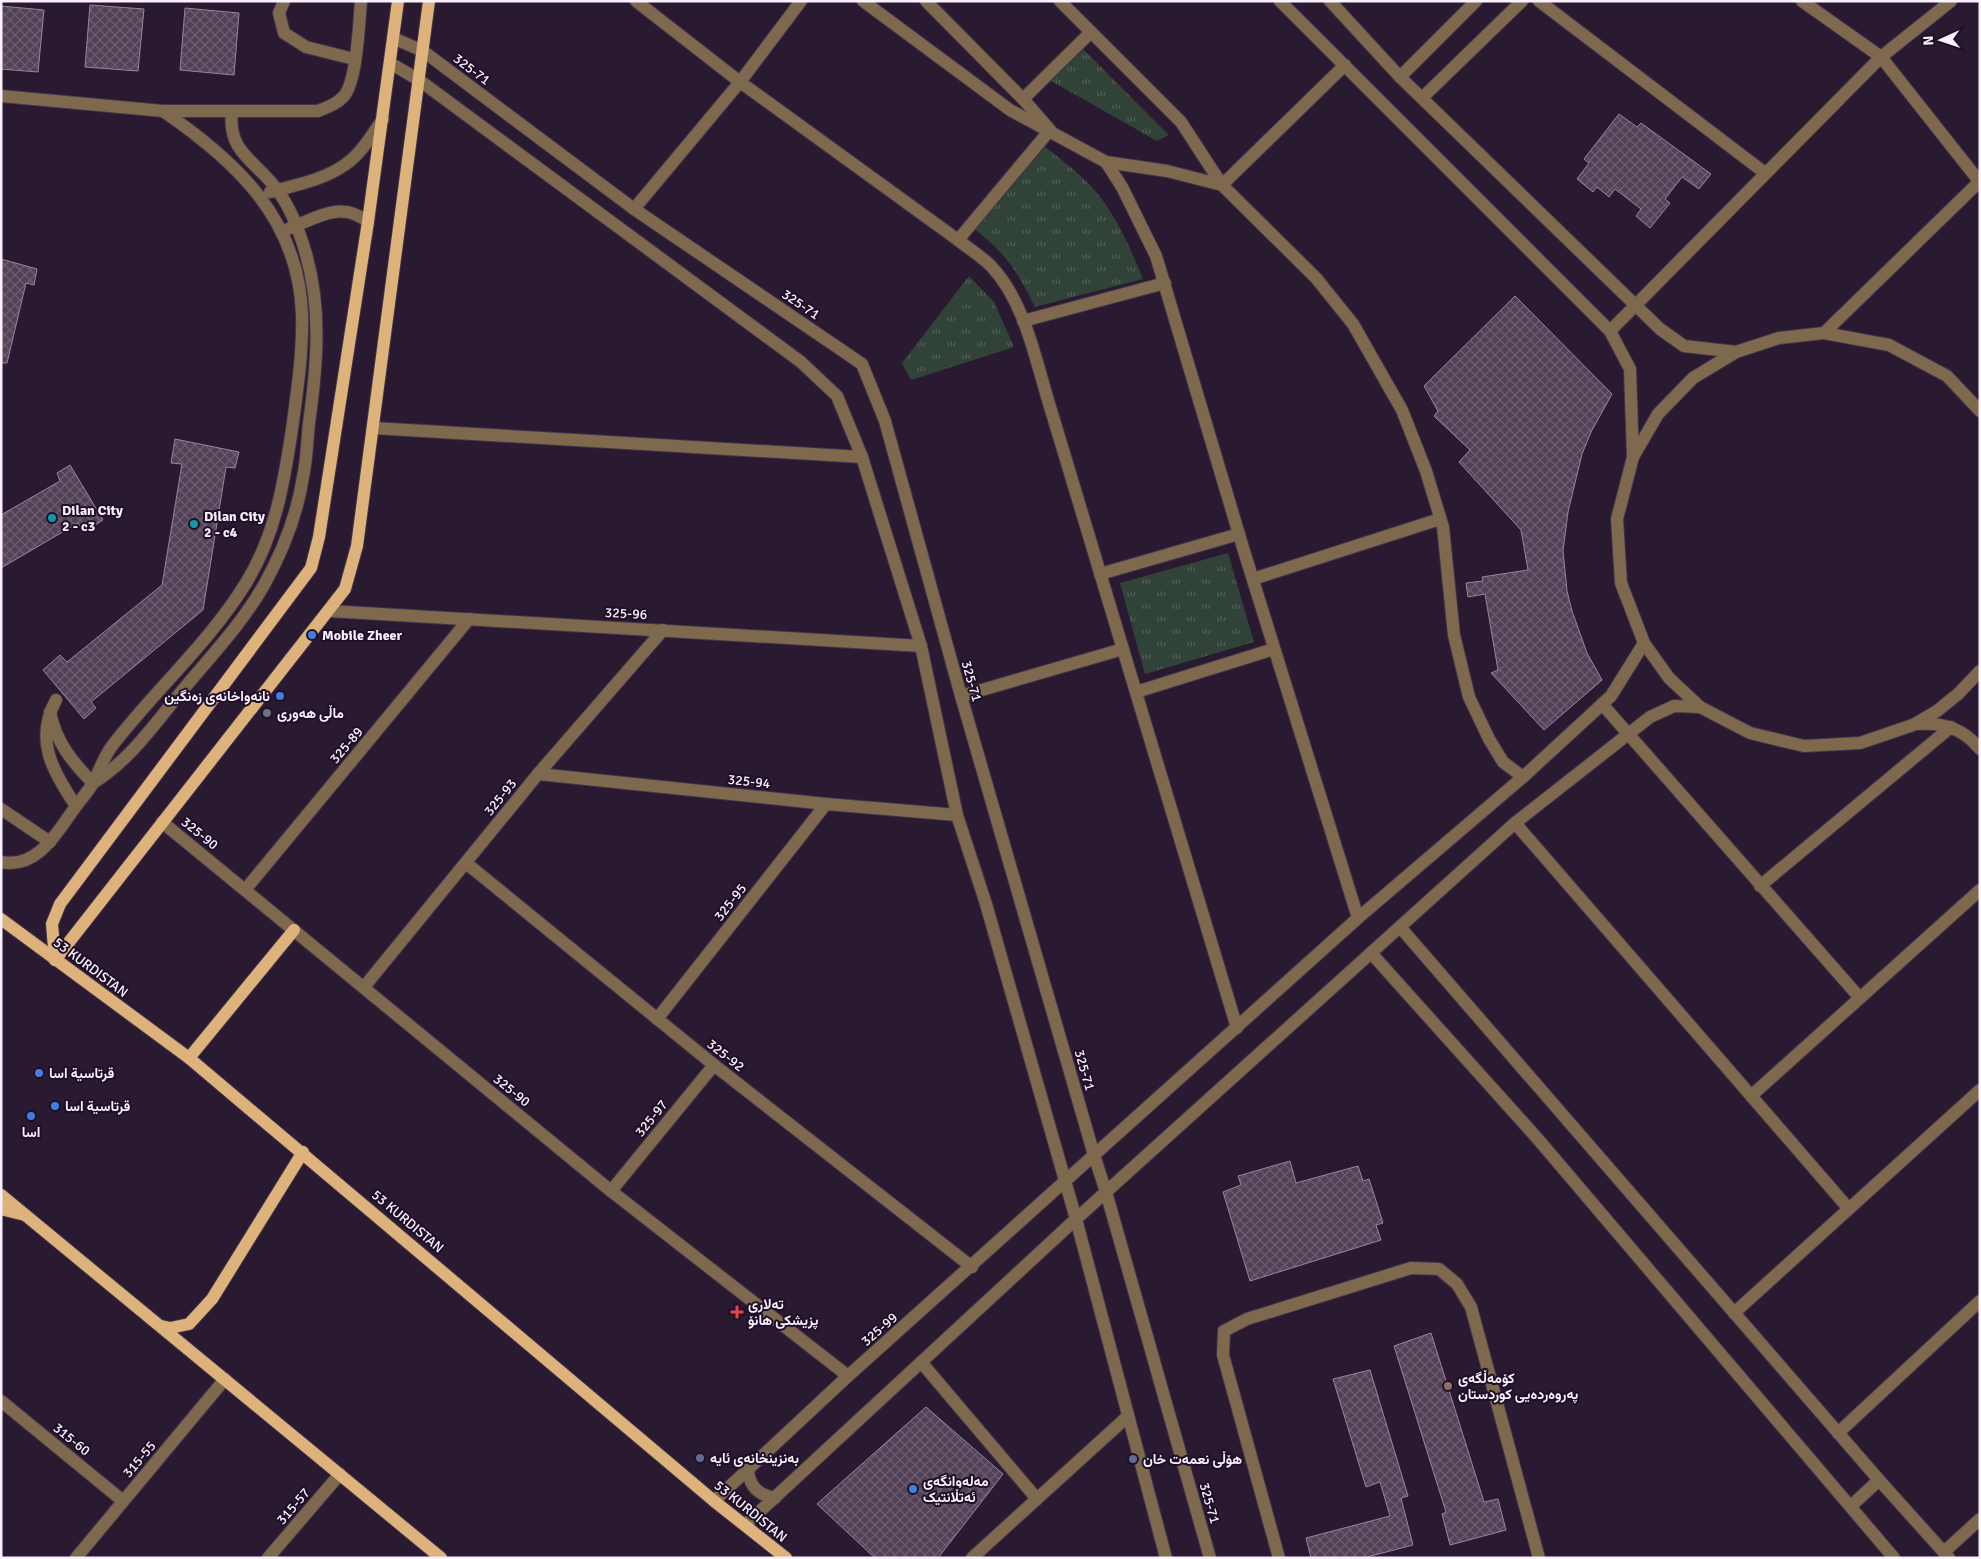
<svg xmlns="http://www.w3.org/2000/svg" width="1981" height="1559" font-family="Signika,Vazirmatn,sans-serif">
	<defs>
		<pattern id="park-tufts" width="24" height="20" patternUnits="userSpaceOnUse" patternTransform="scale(1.25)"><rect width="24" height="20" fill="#314339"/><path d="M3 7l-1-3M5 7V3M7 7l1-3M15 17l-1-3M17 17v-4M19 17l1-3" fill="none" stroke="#505f57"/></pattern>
		<pattern id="building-cross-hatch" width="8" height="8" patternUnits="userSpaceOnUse" patternTransform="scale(1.25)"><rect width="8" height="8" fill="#524157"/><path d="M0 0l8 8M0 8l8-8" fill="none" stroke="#6c5d70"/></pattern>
	</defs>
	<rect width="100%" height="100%" fill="#291931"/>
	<g fill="url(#park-tufts)">
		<polygon points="1078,44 1169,135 1157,141 1046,78"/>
		<path d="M 1038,141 C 1053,153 1069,165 1083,178 C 1112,205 1128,243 1143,279 L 1035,307 C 1016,269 1005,252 970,226 Z"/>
		<polygon points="969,276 994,302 1014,347 911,380 902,363"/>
		<polygon points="1228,553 1254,642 1145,674 1120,583"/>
	</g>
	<g fill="url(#building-cross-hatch)" stroke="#9a84a0">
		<polygon points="90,5 144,9 138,71 85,67"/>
		<polygon points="1,6 44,10 38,72 1,69"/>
		<polygon points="185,8 239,13 234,75 180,70"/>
		<polygon points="1619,114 1637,127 1641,123 1711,174 1699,189 1682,177 1665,199 1670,203 1650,228 1636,216 1641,209 1615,189 1609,197 1597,187 1593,192 1577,179 1589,163 1584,159"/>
		<polygon points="1,259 37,269 34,285 26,283 7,363 1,363"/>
		<polygon points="1515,296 1612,394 1591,432 1582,454 1568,512 1563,551 1567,591 1572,611 1587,653 1602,680 1544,730 1491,673 1498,670 1485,594 1468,597 1466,583 1483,581 1482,577 1528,570 1521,530 1459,462 1470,450 1434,416 1438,411 1424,386"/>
		<polygon points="175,439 239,452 235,468 226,467 203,610 91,702 96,708 84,719 43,670 60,655 67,662 162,585 182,464 171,463"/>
		<polygon points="70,465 103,520 84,532 78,523 1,568 1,515 60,481 57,473"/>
		<polygon points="1290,1161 1296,1183 1358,1166 1363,1181 1369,1179 1378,1207 1383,1223 1376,1225 1381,1240 1250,1281 1223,1192 1241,1185 1238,1176"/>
		<polygon points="1431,1333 1484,1502 1498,1499 1506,1530 1450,1545 1442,1514 1446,1512 1394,1346"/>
		<polygon points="1370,1370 1408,1496 1401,1498 1413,1545 1363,1558 1311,1558 1306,1538 1390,1516 1380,1482 1366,1487 1333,1379"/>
		<polygon points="926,1407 1003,1474 938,1558 875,1558 817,1504"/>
	</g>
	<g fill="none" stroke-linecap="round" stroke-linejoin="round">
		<g stroke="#42334a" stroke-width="14">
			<g id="minor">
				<polyline points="284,1 279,13 284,33 306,47 354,59"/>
				<path d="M 636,1 L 740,82 L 958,240 C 968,248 981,256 991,266 C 1026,303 1036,363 1051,410 L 1237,1028"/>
				<polyline points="863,1 1010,110 1106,162 1167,171 1222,185 1316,278 1353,324 1402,410 1426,471 1443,527 1454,635 1469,697 1489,739 1503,762 1523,777"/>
				<polyline points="926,1 1023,99 1050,130 958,240"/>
				<polyline points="1060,1 1181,122 1222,185 1345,65"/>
				<polyline points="1280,1 1610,331 1630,369 1633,457"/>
				<polyline points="1330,1 1400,77 1660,329 1684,346 1736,352"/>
				<polyline points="1539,1 1765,173"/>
				<polyline points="1802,1 1881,57 1979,181"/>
				<polyline points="393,38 423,51 634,209 862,364 885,421 961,696 1094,1155 1106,1192 1210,1558"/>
				<polyline points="390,63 419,80 801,362 837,396 862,457 921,646 957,815 986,904 1076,1219 1166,1558"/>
				<polyline points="1400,77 1476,1"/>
				<path d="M 1,96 L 163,111 L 318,111 C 328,107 337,104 344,96 C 357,81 359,23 361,1"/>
				<polyline points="1422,98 1522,1"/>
				<polyline points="1023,99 1091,32"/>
				<polyline points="1106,162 1122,187 1156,256 1244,551 1358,918"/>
				<path d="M 270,192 C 296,185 324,180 346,164 C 362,153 372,134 383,119"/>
				<polyline points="634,209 740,82 801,1"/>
				<path d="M 288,229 C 316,218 341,200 368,222"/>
				<polyline points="1023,321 1165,283"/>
				<polyline points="1610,331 1881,57 1951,1"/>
				<polyline points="1824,333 1980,181"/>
				<polyline points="1980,411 1947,376 1889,345 1824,333 1779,338 1736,352 1693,378 1658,414 1633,457 1617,519 1621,583 1644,643 1669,678 1700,707 1750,733 1804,746 1860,743 1913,725 1937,711 1958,694 1980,671"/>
				<polyline points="373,428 862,457"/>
				<polyline points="1100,574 1239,534"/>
				<polyline points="1253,579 1440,519"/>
				<polyline points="329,611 921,646"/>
				<polyline points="1136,692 1274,649"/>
				<polyline points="961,696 1123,649"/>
				<path d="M 56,700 C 34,740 53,772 76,806"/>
				<polyline points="1602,704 1860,998"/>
				<path d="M 50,712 C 56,742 72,762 93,783"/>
				<path d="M 1918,724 C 1943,722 1964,729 1980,749"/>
				<polyline points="538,774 826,804 957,815"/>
				<path d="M 93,783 C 130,760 154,725 181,692 C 209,658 242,624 264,585 C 283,551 297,515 303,477 C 307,459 307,441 309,423 C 317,366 322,310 306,254 C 300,233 291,209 278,191 C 257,161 227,153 232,112"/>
				<polyline points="1,809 50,842"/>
				<polyline points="162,822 611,1191 848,1376"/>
				<polyline points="1515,823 1849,1209"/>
				<path d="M 1,862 C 37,869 56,834 74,809 C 80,800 88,792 93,783 C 100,770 103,758 112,746 C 155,690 209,643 246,583 C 275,536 284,483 292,429 C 297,392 303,353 302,315 C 299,219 236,161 163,111"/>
				<polyline points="466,863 714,1065 972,1267"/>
				<polyline points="1760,886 1951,727"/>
				<polyline points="245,890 469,619"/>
				<polyline points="1400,927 1879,1480 1949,1558"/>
				<polyline points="1371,953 1537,1138 1894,1558"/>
				<polyline points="364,987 538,774 663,630"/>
				<polyline points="657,1019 826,804"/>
				<polyline points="1751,1096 1980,890"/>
				<polyline points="611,1191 714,1065"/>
				<polyline points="1734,1313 1980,1090"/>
				<polyline points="921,1362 1037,1499"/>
				<polyline points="1,1401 123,1501"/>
				<polyline points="1838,1433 1980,1301"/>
				<path d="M 748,1469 C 749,1486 758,1495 775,1498"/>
				<polyline points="714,1501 848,1376 1358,918 1523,777 1611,696 1644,643"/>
				<polyline points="1851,1506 1879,1480"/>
				<polyline points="745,1525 1076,1219 1515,823 1650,717 1674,706 1700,707"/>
				<polyline points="1944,1552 1980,1519"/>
				<polyline points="76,1558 225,1379"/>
				<polyline points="268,1558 340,1474"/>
				<polyline points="972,1558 1127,1417"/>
				<polyline points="1279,1558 1223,1355 1224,1331 1247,1319 1411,1268 1439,1269 1457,1284 1471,1307 1539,1558"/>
			</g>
		</g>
		<g stroke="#42334a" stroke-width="14">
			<g id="major">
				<polyline points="1,919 189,1058 714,1501 786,1558"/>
				<polyline points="55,960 345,589 357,546 429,1"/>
				<polyline points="55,960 52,924 60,904 311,568 319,537 368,222 398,1"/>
				<polyline points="189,1058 294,930"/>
				<polyline points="1,1195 441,1558"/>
				<polyline points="1,1209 25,1215"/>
				<polyline points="161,1326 170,1328 189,1324 212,1299 303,1152"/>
			</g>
		</g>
		<use href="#minor" stroke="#7e694f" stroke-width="12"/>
		<use href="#major" stroke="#ddb37b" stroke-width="12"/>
	</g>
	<g fill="#0f9aa8" stroke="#1f1027" stroke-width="2">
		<circle cx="52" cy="518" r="5"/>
		<circle cx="194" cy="524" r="5"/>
	</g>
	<g fill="#3f7fe0" stroke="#1f1027" stroke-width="2">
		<circle cx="312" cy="635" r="5"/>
		<circle cx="280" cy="696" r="5"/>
		<circle cx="39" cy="1073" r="5"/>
		<circle cx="55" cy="1106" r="5"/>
		<circle cx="31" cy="1116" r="5"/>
		<circle cx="913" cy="1489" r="5"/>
	</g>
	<circle fill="#6b7280" stroke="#1f1027" stroke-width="2" cx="267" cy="713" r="5"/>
	<path fill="#e0444e" stroke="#1f1027" stroke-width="2" d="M734.5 1304.5h5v5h5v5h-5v5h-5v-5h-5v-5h5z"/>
	<circle fill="#8d6e63" stroke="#1f1027" stroke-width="2" cx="1448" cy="1386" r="5"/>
	<g fill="#5c6f8a" stroke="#1f1027" stroke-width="2">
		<circle cx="700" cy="1458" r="5"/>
		<circle cx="1133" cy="1459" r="5"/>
	</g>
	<g text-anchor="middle" stroke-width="4" stroke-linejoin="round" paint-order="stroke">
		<g font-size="14" fill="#f9f1fe" stroke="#1f1027">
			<text transform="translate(472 69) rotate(37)" y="5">325-71</text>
			<text transform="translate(801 304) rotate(34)" y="5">325-71</text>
			<text transform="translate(626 613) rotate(3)" y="5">325-96</text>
			<text transform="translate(972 681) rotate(74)" y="5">325-71</text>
			<text transform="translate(346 745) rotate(-50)" y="5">325-89</text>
			<text transform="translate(749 781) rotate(6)" y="5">325-94</text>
			<text transform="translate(500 797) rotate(-51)" y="5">325-93</text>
			<text transform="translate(200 833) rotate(39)" y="5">325-90</text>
			<text transform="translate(730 902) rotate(-52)" y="5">325-95</text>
			<text transform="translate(91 967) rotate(37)" y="5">53 KURDISTAN</text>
			<text transform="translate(726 1055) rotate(38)" y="5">325-92</text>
			<text transform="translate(1085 1070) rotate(74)" y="5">325-71</text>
			<text transform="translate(512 1090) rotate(39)" y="5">325-90</text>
			<text transform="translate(651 1118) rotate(-51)" y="5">325-97</text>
			<text transform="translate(408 1221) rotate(40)" y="5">53 KURDISTAN</text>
			<text transform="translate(879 1329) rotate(-41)" y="5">325-99</text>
			<text transform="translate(72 1439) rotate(39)" y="5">315-60</text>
			<text transform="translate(139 1459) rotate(-50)" y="5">315-55</text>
			<text transform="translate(1210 1503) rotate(74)" y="5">325-71</text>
			<text transform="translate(293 1506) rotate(-49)" y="5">315-57</text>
			<text transform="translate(751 1511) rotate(39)" y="5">53 KURDISTAN</text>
		</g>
		<g font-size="14" font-weight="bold" fill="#f9f1fe" stroke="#1f1027" text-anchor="start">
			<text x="62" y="515">Dilan City<tspan x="62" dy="16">2 - c3</tspan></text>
			<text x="204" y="521">Dilan City<tspan x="204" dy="16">2 - c4</tspan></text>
			<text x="322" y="640">Mobile Zheer</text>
			<text x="270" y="701" text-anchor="end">نانەواخانەی زەنگین</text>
			<text x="277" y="718">ماڵی هەوری</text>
			<text x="49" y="1078">قرتاسیة اسا</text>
			<text x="65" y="1111">قرتاسية اسا</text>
			<text x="31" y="1137" text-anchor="middle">اسا</text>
			<text x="748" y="1309">تەلاری<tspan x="748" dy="16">پزیشکی هانۆ</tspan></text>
			<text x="1458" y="1383">كۆمەڵگەی<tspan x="1458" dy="16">پەروەردەیی كوردستان</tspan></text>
			<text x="710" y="1463">بەنزینخانەی ئایە</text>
			<text x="1143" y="1464">هۆڵی نعمەت خان</text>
			<text x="923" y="1486">مەلەوانگەی<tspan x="923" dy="16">ئەتڵانتیک</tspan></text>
		</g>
	</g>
	<rect width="1981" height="1559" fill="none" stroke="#f9f1fe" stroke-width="5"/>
	<g transform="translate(1941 40) rotate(267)" stroke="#1f1027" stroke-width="4" paint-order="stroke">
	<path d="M0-4L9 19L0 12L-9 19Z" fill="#f9f1fe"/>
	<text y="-8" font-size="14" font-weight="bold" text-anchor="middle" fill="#f9f1fe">N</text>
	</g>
</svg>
